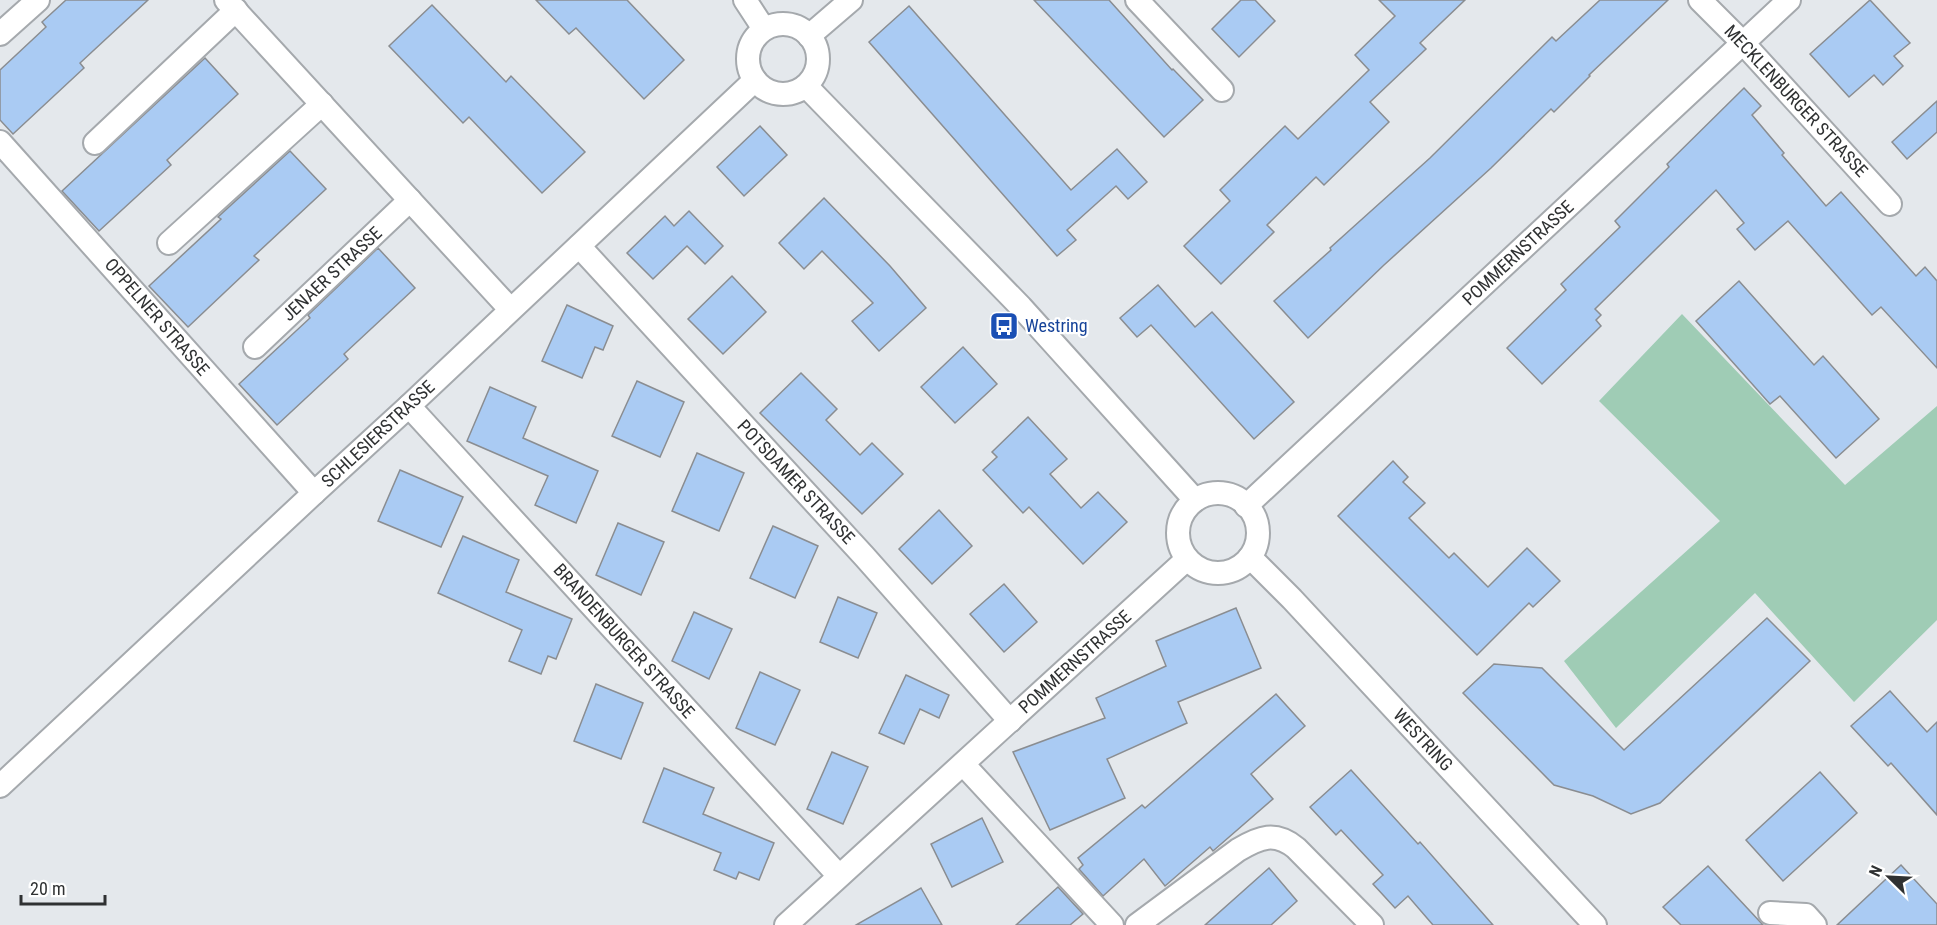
<svg xmlns="http://www.w3.org/2000/svg" width="1937" height="925" font-family="'Roboto Condensed',sans-serif">
	<rect width="100%" height="100%" fill="#e4e8ec"/>
	<polygon fill="#9fccb5" points="1682,314 1845,485 1937,406 1937,620 1854,702 1755,593 1616,728 1564,661 1720,521 1599,401"/>
	<g fill="#aacbf3" stroke="#8a8d91" stroke-width="1.5">
		<polygon points="66,0 148,0 80,63 84,68 13,134 0,120 0,70 46,27 42,22"/>
		<polygon points="536,0 627,0 684,60 644,99 576,28 569,34"/>
		<polygon points="1034,0 1109,0 1172,70 1173,69 1203,100 1164,137"/>
		<polygon points="1241,0 1255,0 1275,21 1239,57 1212,29"/>
		<polygon points="1379,0 1465,0 1420,43 1426,49 1370,102 1389,122 1324,185 1316,177 1267,225 1274,232 1221,284 1184,246 1230,201 1220,190 1285,126 1298,139 1369,70 1355,55 1395,16"/>
		<polygon points="1600,0 1668,0 1589,75 1590,76 1554,112 1551,109 1491,168 1384,265 1308,338 1274,301 1331,250 1330,248 1351,229 1430,158 1552,37 1556,41"/>
		<polygon points="1870,0 1910,43 1894,56 1903,66 1883,85 1874,75 1849,97 1810,54"/>
		<polygon points="432,5 506,82 511,76 585,152 542,193 469,117 463,123 389,46"/>
		<polygon points="909,6 1071,190 1117,149 1147,182 1128,199 1116,186 1067,230 1076,240 1057,256 869,42"/>
		<polygon points="205,58 238,94 167,160 171,165 99,231 62,191"/>
		<polygon points="1744,88 1761,106 1752,115 1784,153 1782,155 1826,206 1841,192 1916,276 1925,267 1937,281 1937,368 1881,307 1872,315 1788,221 1755,250 1737,229 1744,223 1716,190 1595,309 1601,315 1596,320 1601,326 1542,384 1507,348 1566,290 1561,284 1620,227 1615,221 1669,167 1667,164"/>
		<polygon points="1937,101 1937,132 1907,159 1892,142"/>
		<polygon points="760,126 787,155 744,196 717,167"/>
		<polygon points="290,151 326,189 254,256 259,260 188,327 149,286 221,219 218,217"/>
		<polygon points="824,198 890,266 926,308 879,351 852,321 873,303 822,251 804,269 779,243"/>
		<polygon points="689,211 723,246 705,264 687,246 653,279 627,253 665,216 674,226"/>
		<polygon points="378,248 415,288 344,354 348,359 277,425 239,384 310,318 308,315"/>
		<polygon points="732,276 766,312 723,354 688,319"/>
		<polygon points="1739,281 1814,365 1823,356 1879,419 1836,458 1780,396 1770,404 1696,321"/>
		<polygon points="1158,285 1195,327 1212,312 1294,402 1254,439 1151,325 1137,337 1120,318"/>
		<polygon points="567,305 613,326 603,350 595,347 582,378 542,361"/>
		<polygon points="963,347 997,384 955,423 921,387"/>
		<polygon points="801,373 837,409 826,420 860,455 872,443 903,474 862,514 760,413"/>
		<polygon points="637,381 684,402 660,457 612,436"/>
		<polygon points="490,387 536,407 523,438 598,471 576,523 535,505 548,476 467,441"/>
		<polygon points="1028,417 1067,459 1050,474 1081,508 1098,492 1127,522 1083,564 1029,507 1023,513 983,470 997,457 992,452"/>
		<polygon points="697,453 744,473 719,531 672,511"/>
		<polygon points="1393,461 1408,477 1403,482 1425,503 1409,518 1449,558 1454,553 1488,587 1527,548 1560,581 1533,607 1529,603 1477,655 1338,516"/>
		<polygon points="400,470 463,497 441,547 378,521"/>
		<polygon points="939,510 972,546 932,584 899,549"/>
		<polygon points="618,523 664,542 641,595 596,575"/>
		<polygon points="773,526 818,546 795,598 750,578"/>
		<polygon points="463,536 519,560 506,592 572,619 556,659 548,656 541,674 509,661 522,630 438,593"/>
		<polygon points="1004,584 1037,622 1004,652 970,614"/>
		<polygon points="838,597 877,613 858,658 820,642"/>
		<polygon points="1236,608 1261,668 1178,702 1187,723 1107,759 1125,798 1050,830 1013,752 1105,718 1096,698 1166,666 1156,641"/>
		<polygon points="694,612 732,629 709,679 672,661"/>
		<polygon points="1767,618 1810,661 1660,803 1631,814 1593,796 1554,785 1463,693 1494,664 1542,668 1624,750"/>
		<polygon points="760,672 800,690 775,745 736,728"/>
		<polygon points="906,675 949,695 939,718 920,709 904,744 879,733"/>
		<polygon points="596,684 643,703 621,759 574,741"/>
		<polygon points="1890,691 1927,732 1937,722 1937,815 1891,763 1888,766 1851,726"/>
		<polygon points="1276,694 1305,726 1251,774 1273,799 1213,851 1210,847 1165,886 1144,859 1103,896 1079,869 1083,865 1078,858 1142,805 1145,808"/>
		<polygon points="832,752 868,767 843,824 807,809"/>
		<polygon points="664,768 714,788 703,814 774,843 759,880 739,872 736,879 714,870 721,853 643,822"/>
		<polygon points="1351,770 1418,844 1420,842 1493,925 1433,925 1408,896 1395,908 1373,884 1383,875 1341,830 1336,835 1310,807"/>
		<polygon points="1820,772 1857,813 1783,881 1746,840"/>
		<polygon points="982,818 1003,862 952,887 931,844"/>
		<polygon points="1901,865 1937,904 1937,925 1837,925"/>
		<polygon points="1708,866 1763,925 1681,925 1663,907"/>
		<polygon points="1269,868 1297,901 1271,925 1205,925"/>
		<polygon points="1058,887 1083,914 1070,925 1016,925"/>
		<polygon points="921,888 942,925 856,925"/>
	</g>
	<g fill="none" stroke-linecap="round" stroke-linejoin="round">
		<g stroke="#a5a9ad" stroke-width="26">
			<g id="street">
				<polyline points="226,0 510,309"/>
				<polyline points="745,0 764,29"/>
				<polyline points="1137,0 1222,90"/>
				<polyline points="1700,0 1743,43 1890,204"/>
				<circle cx="783" cy="59" r="35"/>
				<polyline points="0,34 38,0"/>
				<polyline points="809,36 851,0"/>
				<polyline points="806,86 1021,307 1195,500"/>
				<polyline points="0,142 314,493"/>
				<polyline points="95,143 236,10"/>
				<polyline points="169,243 322,104"/>
				<polyline points="579,246 864,556 1010,721"/>
				<polyline points="255,347 410,200"/>
				<polyline points="409,406 839,876"/>
				<circle cx="1218" cy="533" r="40"/>
				<polyline points="1246,506 1789,0"/>
				<polyline points="1250,557 1292,599 1595,925"/>
				<polyline points="963,764 1112,925"/>
				<polyline points="0,786 314,493 409,406 755,80"/>
				<polyline points="1770,913 1806,915 1815,925"/>
				<polyline points="786,925 1187,559"/>
				<path d="M 1137,925 L 1238,850 C 1260,837 1275,831 1296,848 L 1372,925"/>
			</g>
		</g>
		<use href="#street" stroke="#fff" stroke-width="22"/>
	</g>
	<defs>
		<g id="bus-square" transform="scale(1.5)"><rect x="-9" y="-9" width="18" height="18" rx="4" fill="#1a4fb4" stroke="#fff"/><path d="M-5-6H5V4H4V6H2V4H-2V6H-4V4H-5ZM-3.5-4V0h7V-4ZM-3.5 1.2v1.5H-2V1.2ZM2 1.2v1.5H3.5V1.2Z" fill="#fff"/></g>
	</defs>
	<g fill-rule="evenodd">
		<use href="#bus-square" x="1004" y="326"/>
	</g>
	<g text-anchor="middle" stroke-width="4.5" stroke-linejoin="round" paint-order="stroke">
		<g font-size="18" fill="#2f3132" stroke="#fff">
			<text transform="translate(1796 101) rotate(47)" y="6">MECKLENBURGER STRASSE</text>
			<text transform="translate(1518 253) rotate(-43)" y="6">POMMERNSTRASSE</text>
			<text transform="translate(332 274) rotate(-43)" y="6">JENAER STRASSE</text>
			<text transform="translate(157 317) rotate(49)" y="6">OPPELNER STRASSE</text>
			<text transform="translate(378 434) rotate(-43)" y="6">SCHLESIERSTRASSE</text>
			<text transform="translate(796 482) rotate(47)" y="6">POTSDAMER STRASSE</text>
			<text transform="translate(624 641) rotate(48)" y="6">BRANDENBURGER STRASSE</text>
			<text transform="translate(1075 662) rotate(-42)" y="6">POMMERNSTRASSE</text>
			<text transform="translate(1423 740) rotate(47)" y="6">WESTRING</text>
		</g>
		<g font-size="18" fill="#164399" stroke="#fff" text-anchor="start">
			<text x="1025" y="332">Westring</text>
		</g>
	</g>
	<g transform="translate(1889 877) rotate(294)" stroke="#ffffff" stroke-width="4.5" paint-order="stroke">
	<path d="M0-4.5L10 22L0 15L-10 22Z" fill="#2f3132"/>
	<text y="-9" font-size="16" font-weight="bold" text-anchor="middle" fill="#2f3132">N</text>
	</g>
	<path d="M21 895v9h84v-9" fill="none" stroke="#2f3132" stroke-width="3"/>
	<text x="30" y="895" font-size="18" fill="#2f3132" stroke="#ffffff" stroke-width="4.5" paint-order="stroke">20 m</text>
</svg>
